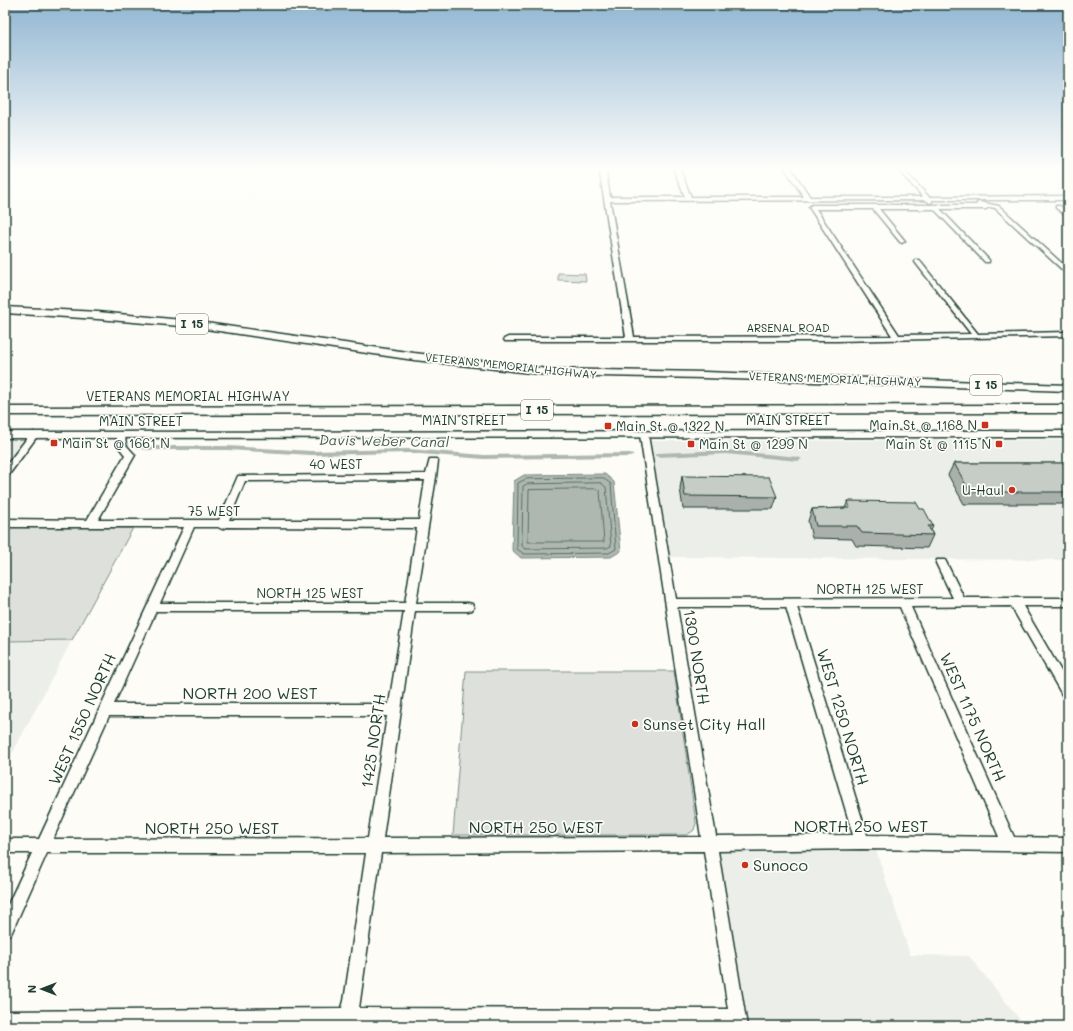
<svg xmlns="http://www.w3.org/2000/svg" width="1073" height="1031" font-family="Mali,sans-serif">
	<rect width="100%" height="100%" fill="#fdfcf7"/>
	<filter id="ink" filterUnits="userSpaceOnUse"><feTurbulence type="fractalNoise" baseFrequency=".025" numOctaves="2"/><feDisplacementMap in="SourceGraphic" scale="8" xChannelSelector="R" yChannelSelector="G"/><feConvolveMatrix kernelMatrix="1 2 1 2 8 2 1 2 1" color-interpolation-filters="sRGB"/></filter>
	<g filter="url(#ink)">
		<g fill="#eceee9">
			<polygon points="5,437 26,437 5,466"/>
			<polygon points="1068,440 1068,560 670,557 651,441"/>
			<polygon points="72,640 5,767 5,641"/>
			<polygon points="715,844 875,847 910,955 969,956 1025,1026 747,1026"/>
		</g>
		<g fill="#dde0db" stroke="#7e8e88">
			<polygon points="558,273 585,274 586,281 558,280"/>
			<polygon points="5,527 133,528 72,640 5,641"/>
			<polygon points="466,671 674,671 696,823 694,830 687,835 453,835"/>
		</g>
		<polygon fill="#aeb8b1" stroke="#75877f" points="605,474 614,482 621,551 611,557 521,558 512,550 514,481 524,475"/>
		<g fill="none" stroke-linecap="round" stroke-linejoin="round">
			<g stroke="#586e66" stroke-width="1">
				<polygon points="603,478 611,484 616,549 609,553 524,554 517,549 518,483 526,479"/>
				<polygon points="601,483 606,487 611,546 607,548 525,549 522,546 523,486 527,484"/>
				<polygon points="598,489 600,491 604,542 528,542 529,490"/>
			</g>
			<g fill="#aeb8b1" fill-rule="evenodd">
				<polygon points="110,415 112,416 121,424 123,426 121,428 117,428 108,418 107,417"/>
				<polygon points="136,444 147,446 228,446 311,451 408,449 484,455 630,453 634,455 630,457 484,459 408,453 311,455 228,450 147,450 136,448 135,446"/>
				<polygon points="726,450 798,457 802,459 798,461 726,454 658,457 654,455 658,453"/>
			</g>
			<g stroke="#1f3d34" stroke-width="3">
				<g id="minor">
					<polygon points="599,167 605,167 610,197 685,197 673,167 679,167 691,197 804,197 784,167 790,167 810,197 923,197 895,167 901,167 929,197 1068,196 1068,200 932,200 932,202 930,203 926,200 610,201 634,337 892,336 809,207 812,205 977,205 976,204 979,202 999,206 1068,269 1068,275 995,208 990,207 986,209 940,209 989,260 989,262 985,262 934,209 879,209 905,241 902,243 900,242 873,209 816,209 899,335 971,334 915,262 915,260 919,260 978,334 1068,332 1068,336 837,341 505,341 504,339 508,337 626,337"/>
					<polygon points="1056,206 1060,206 1068,212 1068,217 1056,208"/>
					<polygon points="34,432 38,435 8,476 5,477 5,467 31,433"/>
					<path d="M 121,432 L 125,435 L 126,445 L 135,455 L 98,520 L 219,520 L 238,476 L 426,474 L 430,459 L 436,459 L 438,461 L 436,477 L 416,603 L 468,603 L 472,604 L 474,607 L 472,610 L 468,611 L 415,611 L 383,838 L 701,837 L 640,435 L 644,432 L 648,435 L 676,599 L 953,598 L 936,563 L 937,560 L 945,560 L 964,598 L 1068,598 L 1068,606 L 1023,606 L 1068,683 L 1068,699 L 1064,698 L 1011,606 L 911,607 L 1014,837 L 1068,838 L 1068,852 L 862,849 L 718,851 L 747,1026 L 356,1024 L 355,1026 L 339,1026 L 339,1024 L 5,1026 L 5,1011 L 342,1008 L 344,1001 L 366,853 L 47,853 L 11,934 L 5,936 L 5,911 L 32,853 L 5,853 L 5,839 L 39,839 L 184,527 L 5,527 L 5,519 L 87,520 L 125,455 L 117,445 L 117,435 ZM 425,480 L 419,520 L 229,520 L 245,481 ZM 194,527 L 218,527 L 222,529 L 226,527 L 417,528 L 405,603 L 160,603 ZM 677,607 L 786,607 L 853,835 L 716,836 ZM 797,607 L 900,607 L 999,837 L 867,835 ZM 156,611 L 404,611 L 389,704 L 114,704 ZM 109,716 L 387,716 L 368,838 L 53,839 ZM 704,851 L 728,1009 L 359,1008 L 381,853 Z"/>
				</g>
			</g>
			<g stroke="#1f3d34" stroke-width="3">
				<polygon id="major" points="1068,431 1068,437 5,438 5,432"/>
			</g>
			<g stroke="#1f3d34" stroke-width="3">
				<g id="highway">
					<polygon points="5,307 98,312 192,321 414,353 548,369 704,372 1068,385 1068,391 704,378 548,375 414,360 192,327 98,319 5,313"/>
					<polygon points="1068,405 1068,413 5,415 5,407"/>
				</g>
			</g>
			<use href="#minor" fill="#fdfcf7" fill-rule="evenodd"/>
			<use href="#major" fill="#fdfcf7" fill-rule="evenodd"/>
			<use href="#highway" fill="#fdfcf7" fill-rule="evenodd"/>
		</g>
		<g fill="#aab0ab" stroke="#1f3d34">
			<polygon points="954,463 1068,463 1068,504 964,504 948,475"/>
			<polygon points="682,476 777,497 773,509 683,509 680,488"/>
			<polygon points="848,501 920,509 933,526 931,531 933,535 927,548 856,546 852,539 812,538 808,521 812,509 845,508"/>
		</g>
		<g fill="#c6cdc7" stroke="#1f3d34">
			<polygon points="954,463 1068,463 1068,492 970,492"/>
			<polygon points="682,476 769,477 777,497 685,496"/>
			<polygon points="848,501 916,502 920,509 924,509 933,526 928,526 933,535 862,533 857,526 816,526 812,509 850,508"/>
		</g>
	</g>
	<linearGradient id="sky" x2="0" y2="1"><stop stop-color="#91b6d2"/><stop offset="0.54" stop-color="#fefefb"/><stop offset="1" stop-color="#fefefb" stop-opacity="0"/></linearGradient>
	<rect width="1073" height="311" fill="url(#sky)"/>
	<g fill="#c8321e" stroke="#fdfcf7" stroke-width="1.5">
		<rect x="981" y="421" width="8" height="8" rx="2"/>
		<rect x="604" y="422" width="8" height="8" rx="2"/>
		<rect x="50" y="439" width="8" height="8" rx="2"/>
		<rect x="687" y="440" width="8" height="8" rx="2"/>
		<rect x="995" y="440" width="8" height="8" rx="2"/>
		<circle cx="1012" cy="490" r="4"/>
		<circle cx="635" cy="724" r="4"/>
		<circle cx="745" cy="865" r="4"/>
	</g>
	<g text-anchor="middle" stroke-width="3.5" stroke-linejoin="round" paint-order="stroke">
		<g font-size="11" fill="#1f3d34" stroke="#fdfcf7">
			<text x="788" y="332">ARSENAL ROAD</text>
			<text transform="translate(511 366) rotate(6)" y="4">VETERANS MEMORIAL HIGHWAY</text>
			<text transform="translate(835 379) rotate(2)" y="4">VETERANS MEMORIAL HIGHWAY</text>
		</g>
		<g fill="#fdfcf7" stroke="#62766e" stroke-width="1">
			<rect x="176" y="314" width="32" height="20" rx="3"/>
			<rect x="970" y="375" width="32" height="20" rx="3"/>
			<rect x="521" y="400" width="32" height="20" rx="3"/>
		</g>
		<g font-size="12" font-weight="bold" fill="#1f3d34">
			<text x="192" y="328">I 15</text>
			<text x="986" y="389">I 15</text>
			<text x="537" y="414">I 15</text>
		</g>
		<g font-size="13" fill="#1f3d34" stroke="#fdfcf7">
			<text x="188" y="401">VETERANS MEMORIAL HIGHWAY</text>
			<text x="464" y="425">MAIN STREET</text>
			<text x="788" y="425">MAIN STREET</text>
			<text x="141" y="426">MAIN STREET</text>
			<text x="336" y="469">40 WEST</text>
			<text x="214" y="516">75 WEST</text>
			<text x="870" y="594">NORTH 125 WEST</text>
			<text x="310" y="598">NORTH 125 WEST</text>
		</g>
		<g font-size="13" fill="#1f3d34" stroke="#fdfcf7" text-anchor="end">
			<text x="977" y="430">Main St @ 1168 N</text>
			<text x="616" y="431" text-anchor="start">Main St @ 1322 N</text>
			<text x="62" y="448" text-anchor="start">Main St @ 1661 N</text>
			<text x="699" y="449" text-anchor="start">Main St @ 1299 N</text>
			<text x="991" y="449">Main St @ 1115 N</text>
			<text x="1004" y="495">U-Haul</text>
		</g>
		<g font-size="14" font-style="italic" fill="#435c53" stroke="#fdfcf7">
			<text transform="translate(384 441) rotate(1)" y="5">Davis Weber Canal</text>
		</g>
		<g font-size="16" fill="#1f3d34" stroke="#fdfcf7">
			<text transform="translate(697 657) rotate(81)" y="6">1300 NORTH</text>
			<text x="250" y="699">NORTH 200 WEST</text>
			<text transform="translate(843 717) rotate(73)" y="6">WEST 1250 NORTH</text>
			<text transform="translate(973 717) rotate(66)" y="6">WEST 1175 NORTH</text>
			<text transform="translate(82 719) rotate(-66)" y="6">WEST 1550 NORTH</text>
			<text transform="translate(373 741) rotate(-82)" y="6">1425 NORTH</text>
			<text x="861" y="832">NORTH 250 WEST</text>
			<text x="536" y="833">NORTH 250 WEST</text>
			<text x="212" y="834">NORTH 250 WEST</text>
		</g>
		<g font-size="16" fill="#1f3d34" stroke="#fdfcf7" text-anchor="start">
			<text x="643" y="730">Sunset City Hall</text>
			<text x="753" y="871">Sunoco</text>
		</g>
	</g>
	<rect width="1073" height="1031" fill="none" stroke="#fdfcf7" stroke-width="20"/>
	<rect x="10" y="10" width="1053" height="1011" fill="none" stroke="#1f3d34" stroke-width="1.5" filter="url(#ink)"/>
	<g transform="translate(42 989) rotate(270)" stroke="#fdfcf7" stroke-width="3" paint-order="stroke">
	<path d="M0-3L7 15L0 10L-7 15Z" fill="#1f3d34"/>
	<text y="-6" font-size="11" font-weight="bold" text-anchor="middle" fill="#1f3d34">N</text>
	</g>
</svg>
